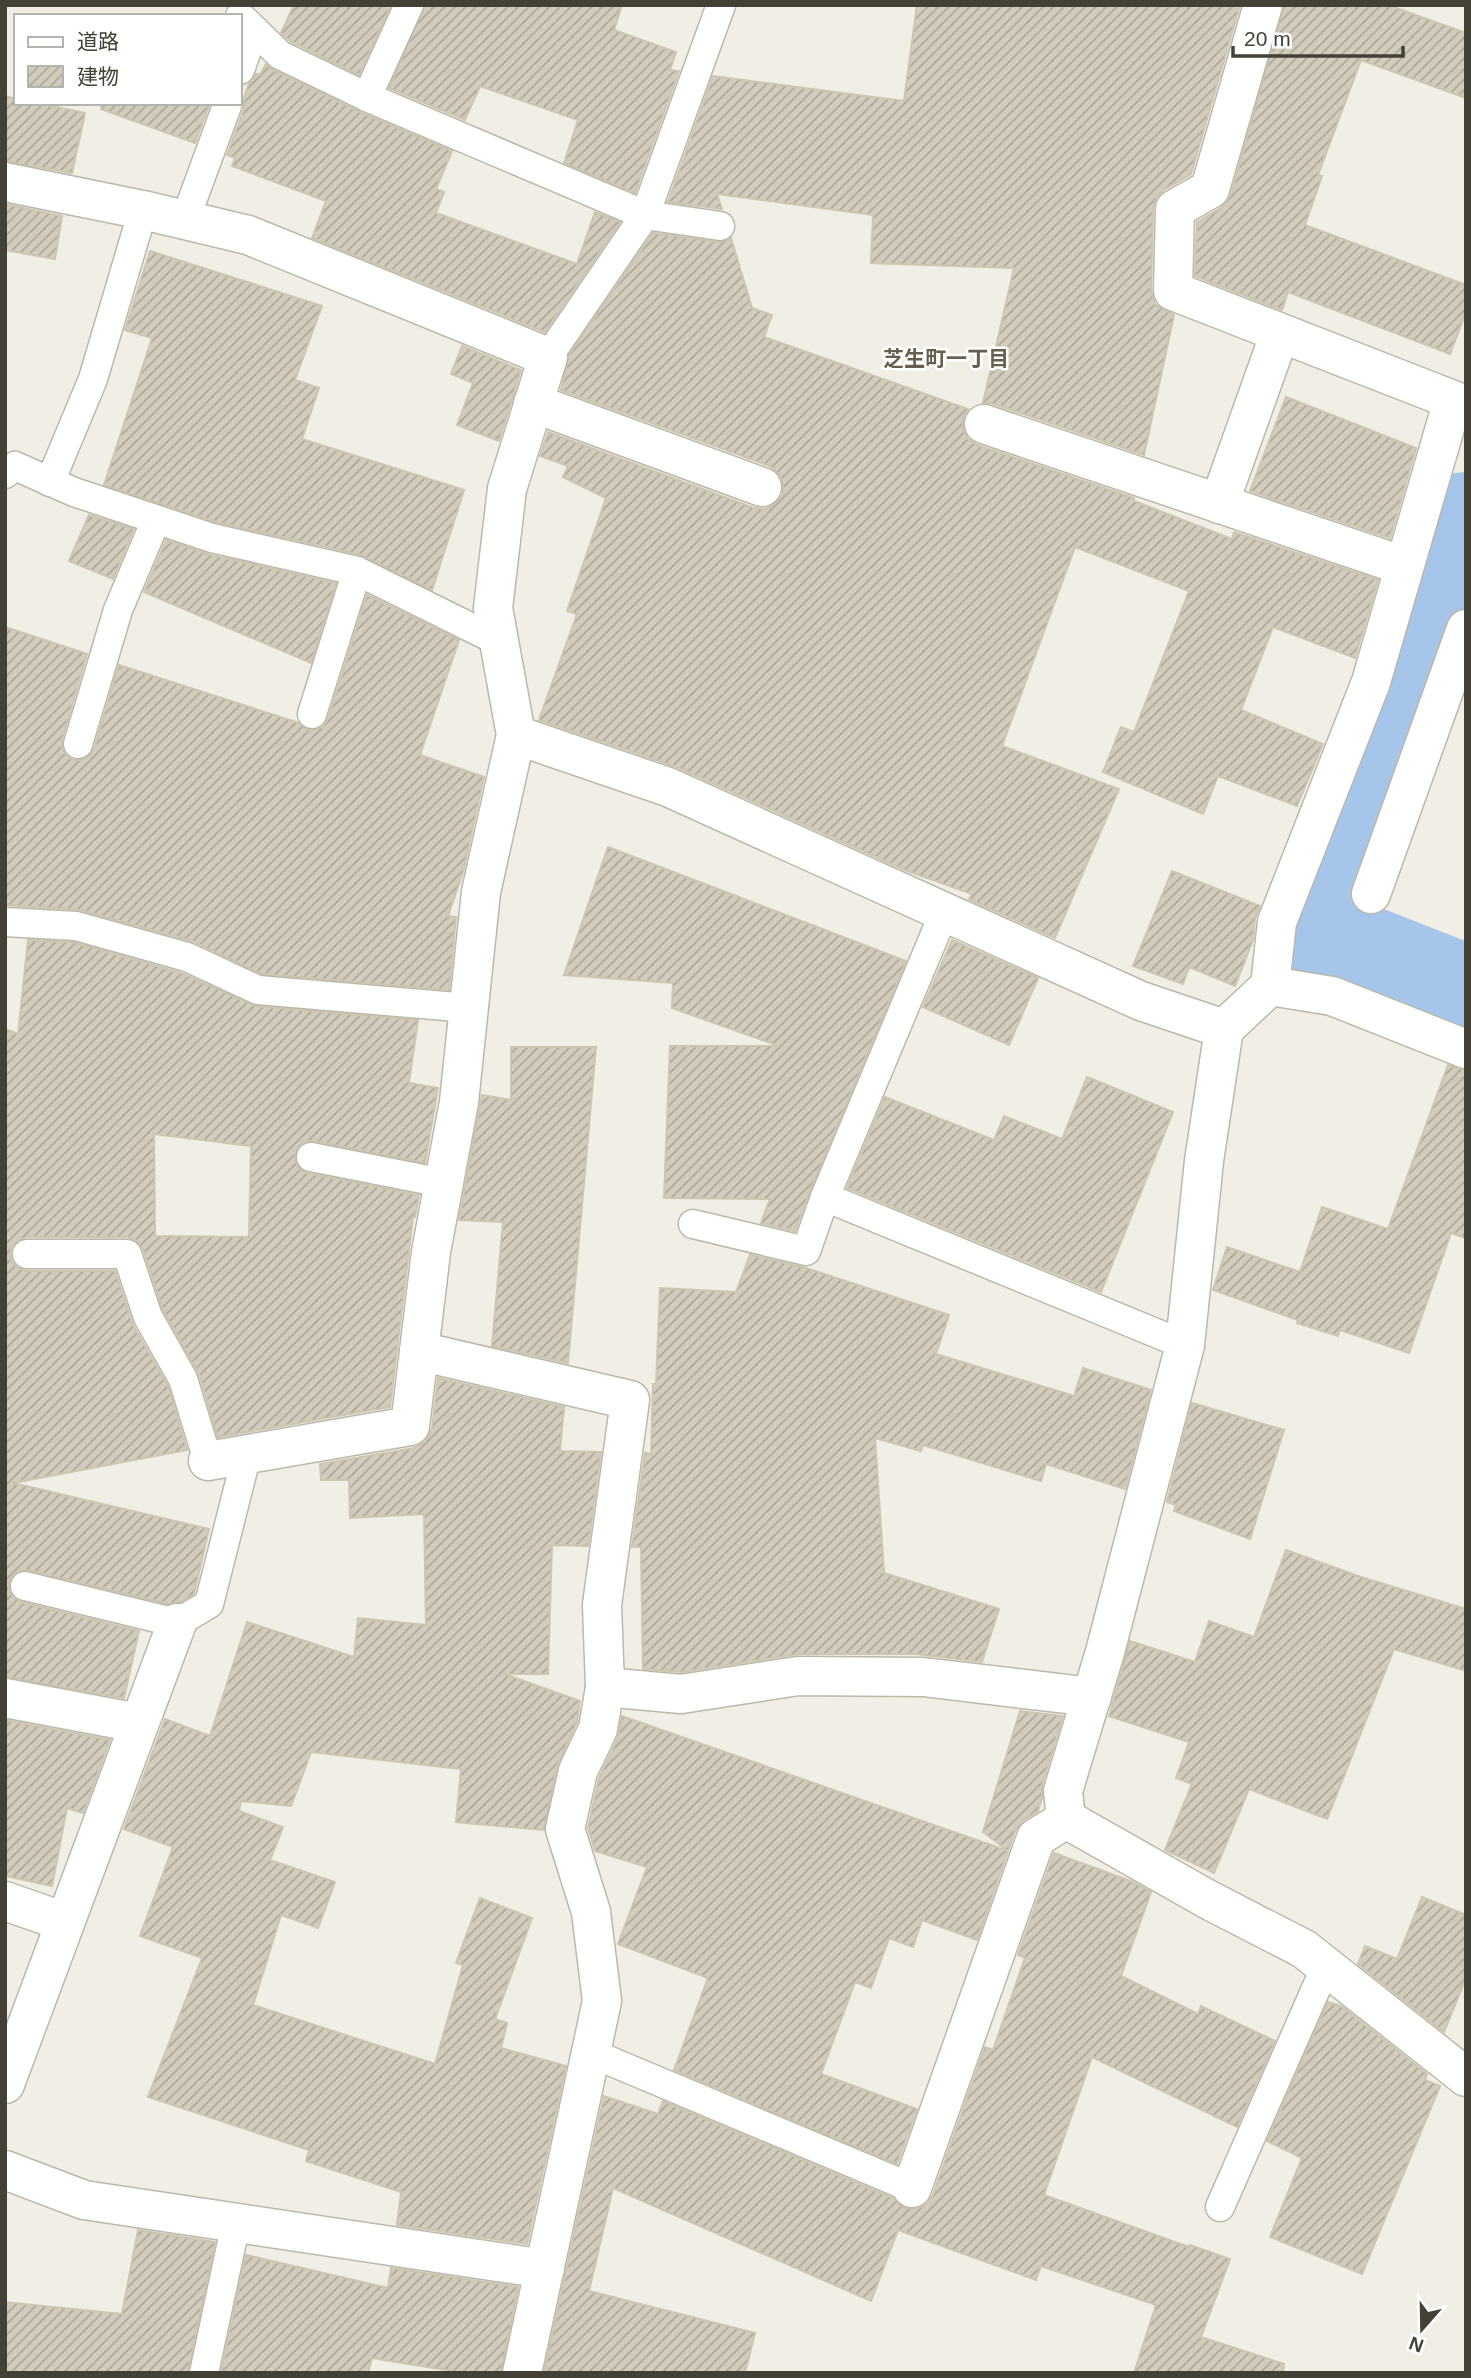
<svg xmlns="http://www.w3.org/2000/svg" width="1471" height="2378" font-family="Arial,'Noto Sans JP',sans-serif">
	<defs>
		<pattern id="building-hatch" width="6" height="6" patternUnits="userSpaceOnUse" patternTransform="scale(1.75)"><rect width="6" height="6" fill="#d2ccbc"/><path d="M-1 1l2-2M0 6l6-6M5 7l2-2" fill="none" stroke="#aca79a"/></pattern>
	</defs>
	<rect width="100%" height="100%" fill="#f1efe5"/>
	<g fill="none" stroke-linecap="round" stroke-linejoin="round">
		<polyline stroke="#a5c5ea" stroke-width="102" points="1466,523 1313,936 1466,996"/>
	</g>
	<g fill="url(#building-hatch)" stroke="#ccc5af" stroke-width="2" fill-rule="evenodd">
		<polygon points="294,5 391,5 359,75 290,41 281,33"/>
		<polygon points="425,5 622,5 614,30 676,52 670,70 679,71 635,193 564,163 578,120 480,86 465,120 389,88"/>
		<polygon points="917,5 1240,5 1191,174 1164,190 1157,197 1153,208 1151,291 1155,304 1174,315 1144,455 991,403 983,403 1014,268 871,263 873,215 717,194 722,209 668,202 713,76 904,101"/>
		<polygon points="1284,5 1388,5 1466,33 1466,98 1361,60 1318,175 1322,176 1305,225 1466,285 1466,312 1450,354 1288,292 1282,310 1195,276 1197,222 1221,208 1231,195"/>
		<polygon points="266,64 273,70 360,112 452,151 436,189 444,192 436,213 577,264 595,212 620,222 545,332 312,238 326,201 232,166 235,158 227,155 244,109 244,98 249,83 256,74 260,75"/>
		<polygon points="5,96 16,99 16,103 38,103 85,113 72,173 5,161"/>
		<polygon points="102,103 210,103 195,143 101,109"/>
		<polygon points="5,204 62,216 55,259 5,250"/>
		<polygon points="653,233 718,242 731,238 752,308 772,315 764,337 968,409 963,418 963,429 968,439 977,445 1134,498 1134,501 1232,539 1234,532 1378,580 1355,658 1273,627 1241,710 1323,744 1297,806 1218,776 1203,814 1103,772 1121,727 1134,732 1189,591 1075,547 1002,746 1119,789 1055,938 969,899 972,894 905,870 677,767 539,720 577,614 567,611 606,498 563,477 568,466 540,456 548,432 754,508 765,509 775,504 783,494 783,483 779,474 770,466 561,390 569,355"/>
		<polygon points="150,251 322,306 295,380 319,388 302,439 464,490 432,590 361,555 216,522 104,485 152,338 125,330"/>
		<polygon points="462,346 521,370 499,441 457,425 473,383 451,374"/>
		<polygon points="1286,397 1416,448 1390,538 1250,491"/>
		<polygon points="89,515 134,529 113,579 69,561"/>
		<polygon points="166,540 208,554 336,583 311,663 144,592"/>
		<polygon points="367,595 459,640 420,755 484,777 463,872 448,916 456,917 449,990 262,974 192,941 80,910 5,905 5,627 87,654 62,740 62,748 66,755 73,760 81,760 89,756 94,749 119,665 299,723 308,730 315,730 323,727 328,719"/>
		<polygon points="608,847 906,961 810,1191 795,1231 761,1223 770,1199 664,1198 670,1046 779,1046 672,1008 673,983 564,975"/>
		<polygon points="1172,871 1260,906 1255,919 1253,940 1235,986 1189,967 1183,984 1133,966"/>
		<path d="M 28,940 L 73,942 L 181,973 L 256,1006 L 418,1020 L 409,1083 L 438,1088 L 425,1163 L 314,1141 L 306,1141 L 299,1146 L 295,1154 L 296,1163 L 301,1170 L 307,1173 L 419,1195 L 415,1217 L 413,1217 L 390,1407 L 218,1437 L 199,1374 L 163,1310 L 143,1249 L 137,1241 L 127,1237 L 27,1237 L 18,1240 L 12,1246 L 10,1253 L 12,1262 L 18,1268 L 26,1271 L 115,1271 L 133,1325 L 168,1386 L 187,1450 L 13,1483 L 209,1529 L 194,1594 L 180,1602 L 168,1604 L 28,1570 L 21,1570 L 14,1574 L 9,1581 L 9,1591 L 14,1598 L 21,1602 L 139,1631 L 124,1698 L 5,1677 L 5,1029 L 18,1034 ZM 154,1134 L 251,1146 L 249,1237 L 155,1236 Z"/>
		<polygon points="952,940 1038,978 1009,1045 923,1007"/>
		<polygon points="511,1047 596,1047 568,1363 492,1346 503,1222 459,1220 482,1095 511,1100"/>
		<polygon points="1448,1065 1466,1070 1466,1238 1451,1233 1409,1353 1340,1330 1338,1336 1297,1323 1298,1320 1213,1290 1227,1247 1300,1272 1322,1207 1388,1229"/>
		<polygon points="1087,1077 1173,1112 1101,1292 847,1188 885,1097 994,1140 1004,1116 1062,1139"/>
		<polygon points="750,1255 803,1267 949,1315 936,1354 1074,1396 1083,1368 1151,1390 1125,1489 1046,1464 1041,1481 923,1445 921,1451 875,1438 884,1573 999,1609 982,1662 916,1654 798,1654 682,1672 643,1669 641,1547 632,1547 645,1453 651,1454 653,1384 656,1384 660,1288 736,1292"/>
		<polygon points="438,1378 564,1407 560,1451 601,1452 588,1546 552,1545 548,1674 504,1674 580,1701 577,1722 557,1766 544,1830 456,1822 461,1769 311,1752 291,1806 241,1801 239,1811 283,1827 270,1860 335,1882 318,1928 281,1915 253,2005 435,2064 463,1965 456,1963 480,1898 532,1918 495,2019 507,2023 501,2048 566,2066 527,2244 397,2225 401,2192 306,2161 309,2150 148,2097 202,1958 140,1936 173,1847 124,1829 165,1719 210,1736 247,1622 354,1657 358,1618 426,1625 424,1514 350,1518 349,1480 321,1480 320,1464 414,1448 425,1442 432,1429"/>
		<polygon points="1192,1403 1284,1430 1250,1539 1174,1511 1176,1505 1167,1502"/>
		<polygon points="1286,1550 1361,1577 1466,1609 1466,1671 1394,1649 1327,1819 1249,1789 1214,1873 1165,1850 1192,1784 1176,1778 1189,1742 1109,1716 1130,1641 1195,1662 1209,1621 1254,1637"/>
		<polygon points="1020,1711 1063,1716 1042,1785 1042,1798 1038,1811 1024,1820 1015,1831 977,1940 922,1920 913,1947 889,1938 871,1988 855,1982 821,2074 917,2109 897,2164 674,2070 708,1978 618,1944 647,1867 595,1851 588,1828 599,1778 618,1738 622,1716 1008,1851 983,1832"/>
		<polygon points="5,1720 110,1740 83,1813 67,1808 52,1886 5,1876"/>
		<polygon points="1054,1853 1133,1882 1151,1892 1121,1976 1198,2014 1201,2006 1275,2041 1237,2127 1092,2057 1044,2195 1189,2247 1190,2245 1230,2259 1201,2337 1284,2364 1283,2373 1134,2373 1156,2305 1041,2266 1036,2280 898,2230 871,2301 613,2188 589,2291 755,2333 745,2373 544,2373 604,2096 658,2114 663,2101 893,2198 904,2208 917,2209 927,2204 933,2195 985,2047 993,2050 1025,1958 1018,1955"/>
		<polygon points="1422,1897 1466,1915 1466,1978 1444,2032 1358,1964 1365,1946 1397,1959"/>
		<polygon points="1328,2002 1341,2006 1427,2074 1425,2080 1440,2086 1362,2274 1270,2237 1302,2158 1267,2141"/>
		<polygon points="138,2230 215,2242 188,2373 5,2373 5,2302 122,2314"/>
		<polygon points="246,2255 388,2288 391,2268 518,2287 501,2373 464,2373 372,2358 368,2373 221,2373"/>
	</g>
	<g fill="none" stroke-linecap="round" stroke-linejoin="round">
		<g stroke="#bcb8a9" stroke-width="31">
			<g id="lane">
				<polyline points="240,16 280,55 367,97 645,215 720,226"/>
				<polyline points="240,70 254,30"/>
				<polyline points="367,97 409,5"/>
				<polyline points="185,220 228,103"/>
				<polyline points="548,357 645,215 721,5"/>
				<polyline points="5,474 15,466 74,492 212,538 357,571 498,641"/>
				<polyline points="50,482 93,379 143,210"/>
				<polyline points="312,714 357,571"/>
				<polyline points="78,744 118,610 156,520"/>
				<polyline points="5,922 76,926 187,957 258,990 468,1008"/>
				<polyline points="311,1157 443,1183"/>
				<polyline points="825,1197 1185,1345"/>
				<polyline points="693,1224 806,1251 825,1197 944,913"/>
				<polyline points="27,1254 127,1254 148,1317 183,1379 208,1461"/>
				<polyline points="25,1586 177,1623 209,1604 247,1454"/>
				<polyline points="591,2053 912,2188"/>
				<polyline points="1220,2207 1326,1966"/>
				<polyline points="204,2373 236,2223"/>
			</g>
		</g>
		<g stroke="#bcb8a9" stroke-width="41">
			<g id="street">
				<polyline points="1263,5 1210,189 1175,209 1173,291 1453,400 1371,682 1277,922 1270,986"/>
				<polyline points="5,182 143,210 248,235 548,357 507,489 493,608 516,735 481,892 459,1102 431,1252 410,1426 208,1461"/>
				<polyline points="533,403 762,487"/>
				<polyline points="984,424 1404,566"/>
				<polyline points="1219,504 1280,333"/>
				<polyline points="516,735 668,787 1141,1001 1224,1029"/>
				<polyline points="1371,894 1466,629"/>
				<polyline points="1466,1049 1332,996 1270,986 1224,1029 1204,1161 1185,1345 1105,1652 1063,1791 1066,1819 1207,1899 1304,1949 1466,2077"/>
				<polyline points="419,1351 630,1400 602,1605 605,1687 598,1729 578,1771 565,1829 591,1912 602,2001 522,2373"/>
				<polyline points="605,1687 681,1694 798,1676 923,1677 1092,1697"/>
				<polyline points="5,1698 138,1723"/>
				<polyline points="5,1901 65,1922"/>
				<polyline points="5,2084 177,1623"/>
				<polyline points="5,2170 84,2200 545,2269"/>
				<polyline points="912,2188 1036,1838 1066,1819"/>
			</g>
		</g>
		<use href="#lane" stroke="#fff" stroke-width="28"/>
		<use href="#street" stroke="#fff" stroke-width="38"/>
	</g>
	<g text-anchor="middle" stroke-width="5" stroke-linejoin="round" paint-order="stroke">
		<g font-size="21" font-weight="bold" fill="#655f4d" stroke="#fff">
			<text x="946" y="366">芝生町一丁目</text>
		</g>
	</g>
	<rect width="1471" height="2378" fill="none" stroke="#434035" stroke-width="14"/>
	<rect x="14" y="14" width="228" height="91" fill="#ffffff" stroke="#b4b3ae" stroke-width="2"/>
	<rect x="28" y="37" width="35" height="10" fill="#ffffff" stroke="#b4b3ae" stroke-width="2"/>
	<text x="77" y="49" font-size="21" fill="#434035">道路</text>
	<rect x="28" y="66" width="35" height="21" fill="url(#building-hatch)" stroke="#b4b3ae" stroke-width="2"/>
	<text x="77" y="84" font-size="21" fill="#434035">建物</text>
	<g transform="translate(1422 2329) rotate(200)" stroke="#ffffff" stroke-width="5" paint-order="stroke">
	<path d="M0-5L12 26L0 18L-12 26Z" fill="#434035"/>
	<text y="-10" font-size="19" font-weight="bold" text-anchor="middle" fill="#434035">N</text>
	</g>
	<path d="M1233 46v10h170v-10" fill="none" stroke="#434035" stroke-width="3.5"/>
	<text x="1244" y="46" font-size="21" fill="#434035" stroke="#ffffff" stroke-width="5" paint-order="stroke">20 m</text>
</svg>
